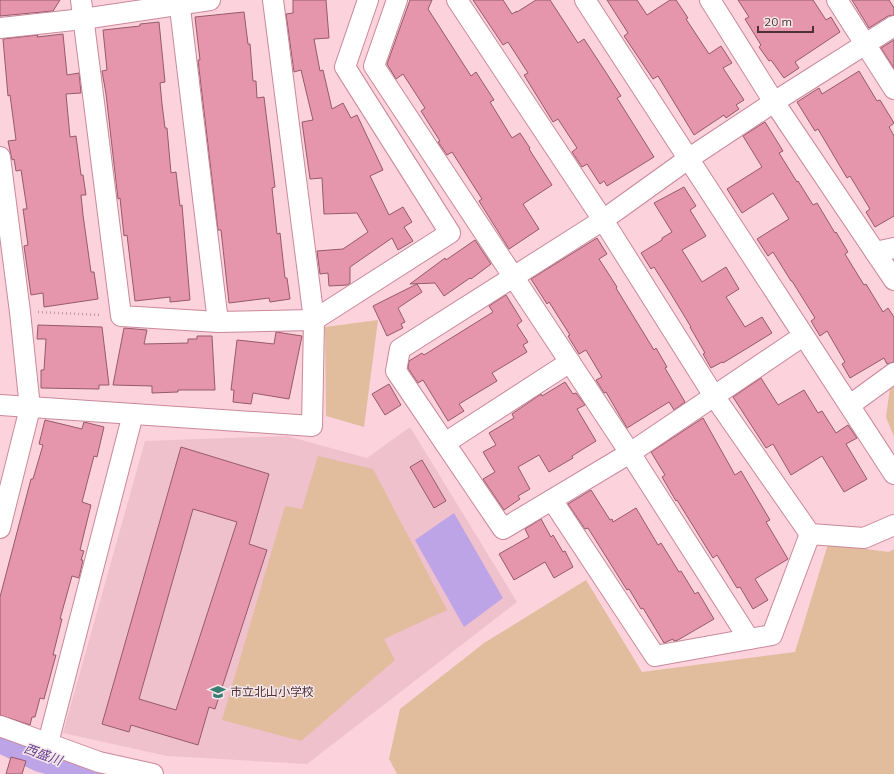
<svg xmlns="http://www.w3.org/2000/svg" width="894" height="774" font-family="Mulish,'Noto Sans JP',sans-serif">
	<rect width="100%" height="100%" fill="#fcd2dc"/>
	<polygon fill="#efc1cc" points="410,427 517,602 307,764 167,756 63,733 145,441 287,436 367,458"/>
	<g fill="#e1bc9d">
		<polygon points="378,320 364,427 326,416 325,327"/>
		<polygon points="894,386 894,437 886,417 890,388"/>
		<polygon points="318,456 373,469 447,610 384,639 395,660 301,741 222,720 285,506 302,509"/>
		<polygon points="828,544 889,552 894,549 894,774 397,774 389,759 400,709 484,643 586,580 642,672 795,652"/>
	</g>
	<polygon fill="#bda4e6" points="454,513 503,598 464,627 415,540"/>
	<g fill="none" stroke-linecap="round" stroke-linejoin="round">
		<polyline stroke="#bda4e6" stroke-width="33" points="0,736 42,756 112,774"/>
	</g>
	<g fill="#e596ac" stroke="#965a6b" fill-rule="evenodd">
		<polygon points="0,0 60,0 53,11 0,16"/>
		<polygon points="293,0 326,0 329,38 314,39 320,71 323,70 332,109 343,103 351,118 357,115 383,170 370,176 389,215 403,207 412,222 404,227 413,241 398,250 392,238 350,267 350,283 347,285 329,286 328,273 320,274 317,251 343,249 368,232 357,213 324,214 322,178 310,179 302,122 313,120 301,70 294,72 286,14 293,13"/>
		<polygon points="410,0 432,0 428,9 471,76 476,72 494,100 490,102 512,138 520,133 530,148 529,149 552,185 523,204 539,229 509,249 479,201 482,199 452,152 447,155 438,142 440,141 421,111 425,108 403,74 396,79 387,64"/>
		<polygon points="473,0 503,0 512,14 517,11 517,12 536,0 550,0 578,43 584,39 605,71 621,96 617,98 654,157 607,186 604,181 600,184 587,164 582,167 572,152 577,148 558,119 553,122 524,75 528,73 508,42 503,45"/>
		<polygon points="607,0 637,0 647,15 670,0 676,0 688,18 686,19 709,54 721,46 732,63 723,68 744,100 736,105 739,109 726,118 724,115 694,135 658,76 653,79 624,36 628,33"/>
		<polygon points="738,0 813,0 826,20 831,17 840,32 795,62 799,68 784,78 771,60 769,61 759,47 761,45 745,19 749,17"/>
		<polygon points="852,0 889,0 894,8 894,15 888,16 869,28"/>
		<polygon points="244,12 248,44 250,44 253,81 256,81 257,98 264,97 275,187 272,188 277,234 280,233 285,278 287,278 290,299 270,302 269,298 229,303 221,230 218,230 198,60 200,60 195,17"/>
		<polygon points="159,22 165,82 160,83 162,104 165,128 167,128 171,173 176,172 180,206 182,205 190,300 170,302 170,297 135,301 127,235 124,236 120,198 118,199 106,94 102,71 107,70 103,30 140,26 140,24"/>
		<polygon points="63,34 67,75 79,73 81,93 66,94 70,137 76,136 81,175 83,175 86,195 81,195 83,215 91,272 94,272 98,299 44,307 43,293 31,295 24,246 28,245 23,209 27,209 21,170 16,171 14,159 12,160 8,141 16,140 10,95 8,96 3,39 38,35 37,37"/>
		<polygon points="894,40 894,68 881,48"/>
		<polygon points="859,71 877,101 880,100 894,123 889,127 894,136 894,216 875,227 866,212 870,209 850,176 847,178 818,129 815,131 797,102 819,88 822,94"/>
		<polygon points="765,122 783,151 779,153 797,182 798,181 813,205 817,203 835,233 836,232 848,252 845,254 864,285 866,284 883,312 888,308 894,317 894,362 887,364 884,358 850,378 842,364 845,362 827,331 820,336 811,321 815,318 792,281 791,281 773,252 768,256 757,239 789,219 773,193 742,213 727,189 762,167 743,136"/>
		<polygon points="684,187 696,206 690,210 706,236 682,250 702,282 726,267 739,289 726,297 745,327 762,317 772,333 723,363 722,362 711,368 703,354 705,353 690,327 691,327 671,294 654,267 651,269 641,253 662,240 662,238 672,232 654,203"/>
		<polygon points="597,238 607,254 599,259 617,287 616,288 654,350 656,348 667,367 665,368 685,402 674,410 669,402 627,428 606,392 604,393 596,380 602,377 586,350 579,354 568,336 570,335 549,302 547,304 531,279"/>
		<polygon points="475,240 491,264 471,279 470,278 444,296 435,283 410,284 445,258 446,260"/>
		<polygon points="417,284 422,292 398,308 405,322 401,324 403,328 387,336 373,306"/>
		<polygon points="506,295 522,321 517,325 528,342 523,345 527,352 492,373 497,381 459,404 464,411 448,421 423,380 418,383 408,368 409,361 422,353 424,355 440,345 493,312 489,306"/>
		<polygon points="38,325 102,327 109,385 99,385 99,389 41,388 41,370 44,370 46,339 37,339"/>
		<polygon points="124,328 147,330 144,344 188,343 188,339 197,339 197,336 212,336 215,390 178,390 178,392 152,393 152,386 113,385"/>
		<polygon points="276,332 302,336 289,399 253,393 251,404 233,402 234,390 231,390 237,340 274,344"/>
		<polygon points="761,378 778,405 804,390 818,413 822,411 836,433 848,425 857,438 846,444 867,479 844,492 822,456 791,475 773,444 766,448 733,397"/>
		<polygon points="565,382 573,394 576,393 585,405 577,409 596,441 572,456 573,458 549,472 539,455 518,467 530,489 518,496 520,499 504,510 483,479 495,472 483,452 496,445 489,433 514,418 512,414 541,394 542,396"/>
		<polygon points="389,384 401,405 385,415 372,394"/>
		<polygon points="703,418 735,475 741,471 770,520 766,522 788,559 755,579 768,600 753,609 740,587 737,588 717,555 713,558 677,500 676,501 662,477 665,475 651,452"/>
		<polygon points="45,420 82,429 84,422 104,427 97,457 94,456 82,502 91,505 80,550 84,551 81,560 83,560 79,578 72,576 60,619 62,619 53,655 56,655 44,699 40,698 35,717 32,717 30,725 0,715 0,597 31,479 33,479 43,445 39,444"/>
		<path d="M 181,447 L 269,474 L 249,544 L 267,550 L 215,709 L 209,707 L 198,745 L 131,725 L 129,732 L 102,724 ZM 193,509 L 237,522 L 176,710 L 139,699 Z"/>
		<polygon points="422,460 446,501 434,508 410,467"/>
		<polygon points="591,490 610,520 612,519 613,522 636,508 658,545 661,543 679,572 681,571 695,594 698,592 714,619 678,640 674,641 673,639 664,643 643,608 641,609 629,589 627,590 588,528 585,529 568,504"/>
		<polygon points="541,519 551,537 553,535 563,552 565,551 573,567 554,578 545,562 514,580 499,554 529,537 525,529"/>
		<polygon points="11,757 26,761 22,774 6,774"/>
	</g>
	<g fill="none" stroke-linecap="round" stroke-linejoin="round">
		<g stroke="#ca899b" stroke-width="22">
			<g id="minor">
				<polyline points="81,0 121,316 218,322 314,320 450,233 345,67 368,0"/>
				<polyline points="179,0 218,322"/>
				<polyline points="397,0 374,66 630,453 749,639"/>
				<polyline points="457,0 603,220 714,396 810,534"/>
				<polyline points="585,0 894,474"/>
				<polyline points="710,0 774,102 894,280"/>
				<polyline points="837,0 894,89"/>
				<polyline points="0,28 83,19 210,0"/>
				<polyline points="0,157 20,312 30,408 0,528"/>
				<polyline points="875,252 894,248"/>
				<polyline points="803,336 630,453 503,529 396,371 400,349 603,220 688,159 774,102 894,26"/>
				<polyline points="0,405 312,426 314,320 273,0"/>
				<polyline points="850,405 894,373"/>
				<polyline points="445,443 570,362"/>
				<polyline points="552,500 655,656 772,635 810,534 864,538 894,525"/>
				<polyline points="0,726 99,762 153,774"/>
				<polyline points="48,743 133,414"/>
			</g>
		</g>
		<polyline stroke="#be99a2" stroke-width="2.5" stroke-dasharray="1 3" stroke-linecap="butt" points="38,312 101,315"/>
		<use href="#minor" stroke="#fff" stroke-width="20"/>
	</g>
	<defs>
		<g id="school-bare" transform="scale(1.2)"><path d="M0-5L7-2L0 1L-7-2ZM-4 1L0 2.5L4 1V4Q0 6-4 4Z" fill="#397e73" stroke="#f6e8eb" stroke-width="2.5" paint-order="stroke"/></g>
	</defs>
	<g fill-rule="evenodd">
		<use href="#school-bare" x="218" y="692"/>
	</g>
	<g text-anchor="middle" stroke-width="3" stroke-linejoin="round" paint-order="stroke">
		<g font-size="12" fill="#4d3139" stroke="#f6e8eb" text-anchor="start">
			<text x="230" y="696">市立北山小学校</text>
		</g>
		<g font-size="13" font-style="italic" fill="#644190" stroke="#f6e8eb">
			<text transform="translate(43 754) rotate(20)" y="5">西盛川</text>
		</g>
	</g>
	<path d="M758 26v6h55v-6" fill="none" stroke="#4d3139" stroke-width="2"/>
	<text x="764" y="26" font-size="12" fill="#4d3139" stroke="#f6e8eb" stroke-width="3" paint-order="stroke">20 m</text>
</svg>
